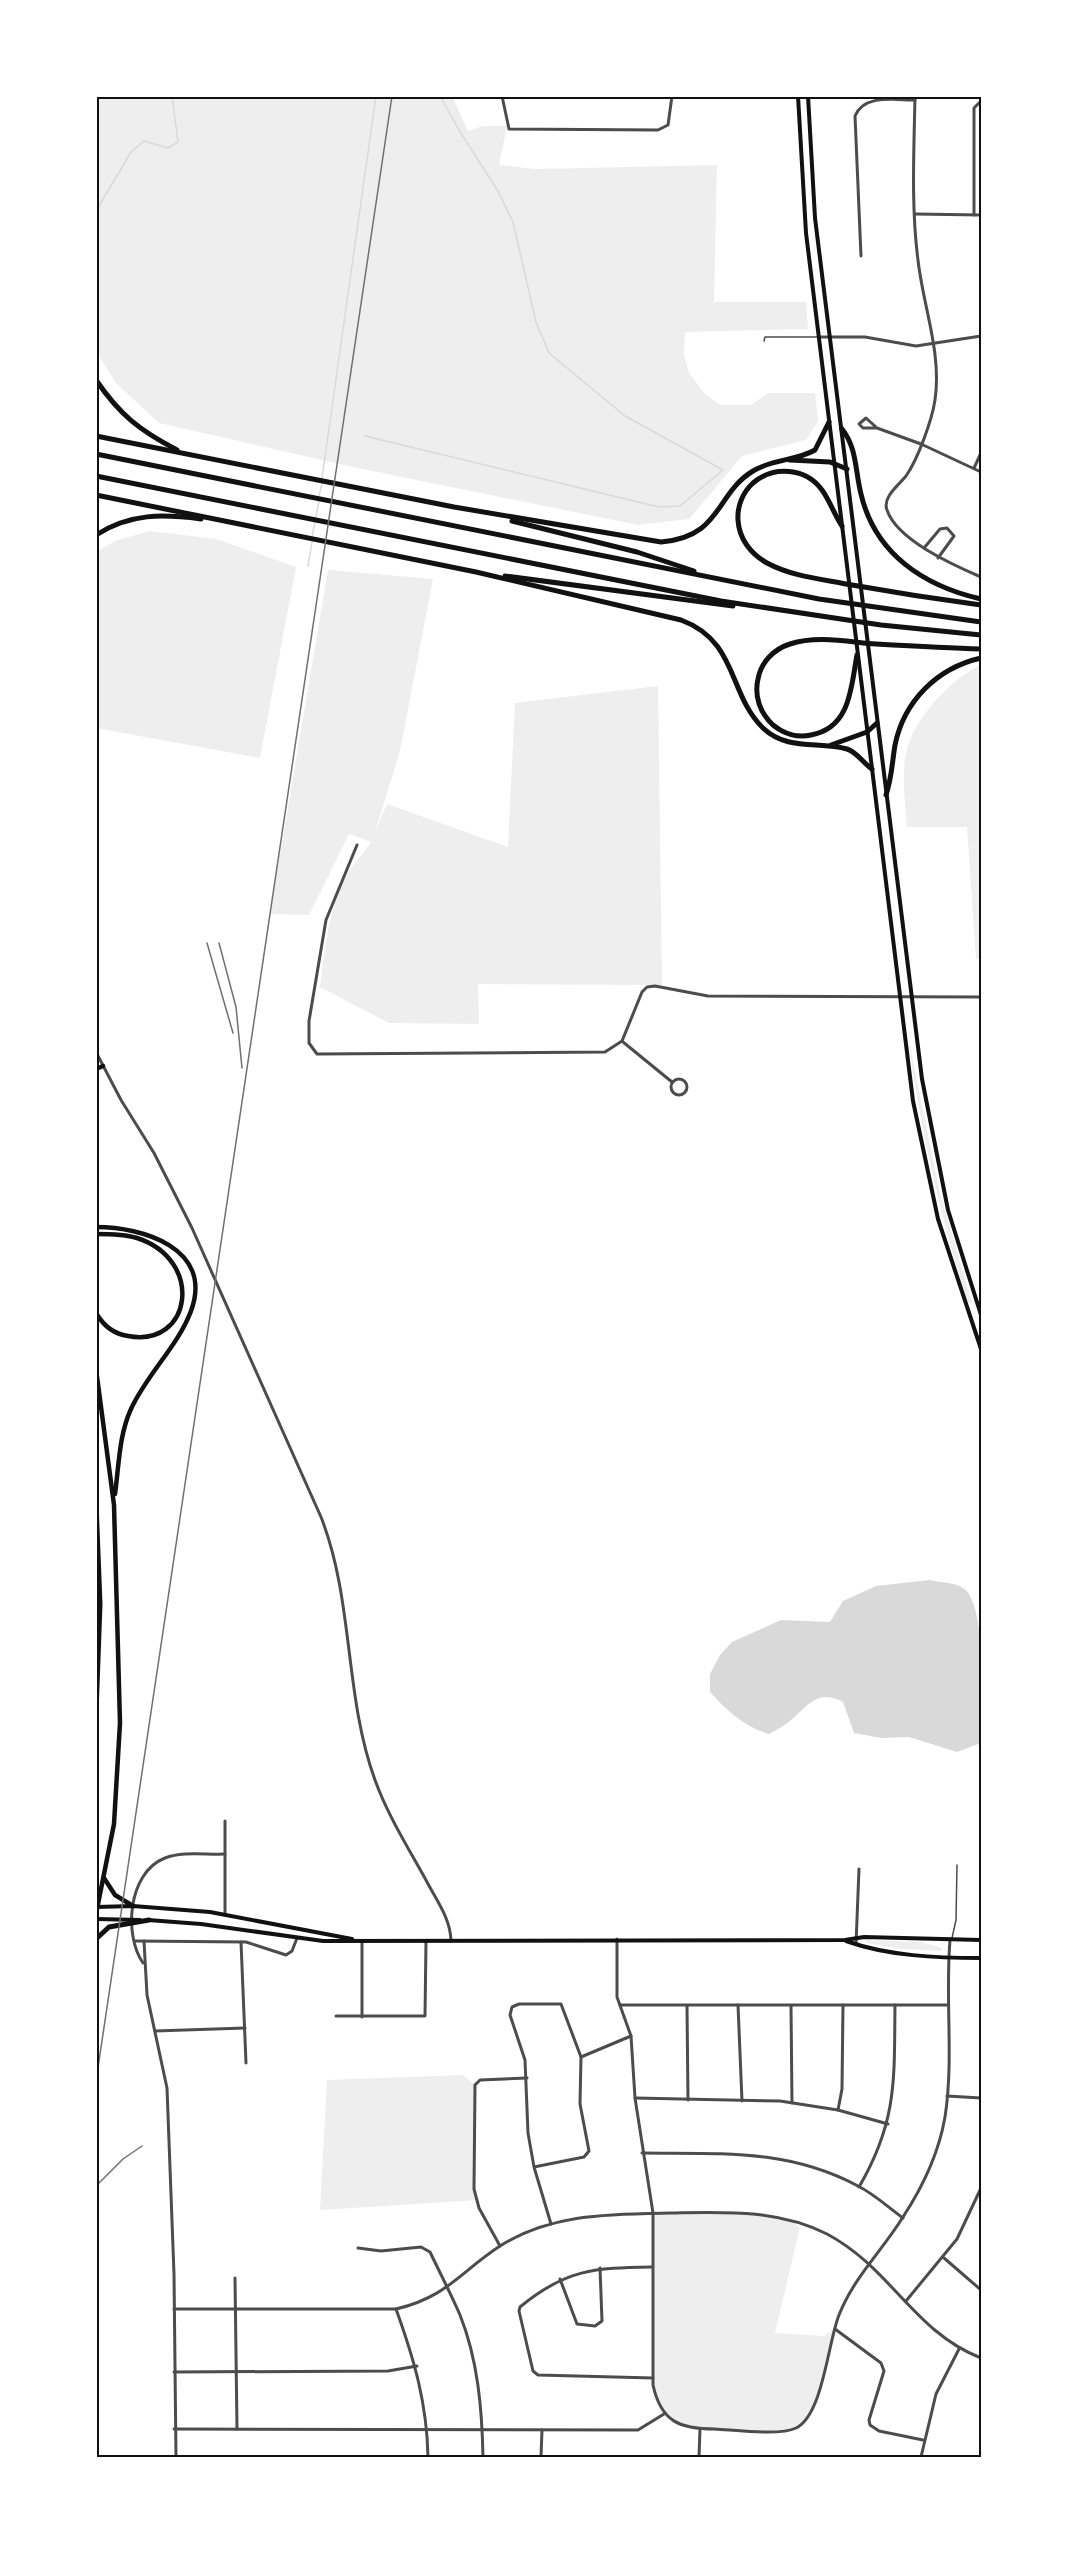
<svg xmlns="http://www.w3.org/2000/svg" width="1077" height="2553" font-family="'IBM Plex Serif',serif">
	<rect width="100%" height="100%" fill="#fff"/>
	<g fill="#eee">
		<polygon points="96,96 452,96 468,131 483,126 507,126 499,165 535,169 717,165 714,302 806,302 808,329 685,332 684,355 689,373 705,394 720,405 751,405 768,393 815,393 818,421 806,440 742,456 689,519 638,525 348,466 159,423 116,383 96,351"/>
		<polygon points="150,531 216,539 296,567 260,758 96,728 96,552 115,541"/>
		<path d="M 328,570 L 433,579 L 400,751 L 375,832 L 387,804 L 508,847 L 515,703 L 658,686 L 662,985 L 478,984 L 479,1024 L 389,1023 L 320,987 C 325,948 329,902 351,868 C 357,859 366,851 371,842 L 349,834 L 309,915 L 270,914 Z"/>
		<path d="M 981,665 L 981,959 L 976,959 L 967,827 L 907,827 C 902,768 897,741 941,695 C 951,684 967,671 981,665 Z"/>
		<path d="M 908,1037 L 940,1193 L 972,1303 L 968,1303 C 940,1216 920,1128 908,1037 Z"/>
		<polygon points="866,1940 921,1942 943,1948 941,1951 901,1949 866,1943"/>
		<polygon points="463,2075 475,2085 474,2189 477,2200 320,2210 327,2080"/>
		<path d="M 734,2212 L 789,2220 L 800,2227 L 775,2333 L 824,2336 L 835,2328 C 827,2359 821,2421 787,2430 C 757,2430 696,2437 672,2421 C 660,2412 656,2399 653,2385 L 653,2213 Z"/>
	</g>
	<path fill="#d9d9d9" d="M 930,1580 C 942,1583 962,1582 969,1594 C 987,1625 981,1706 981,1743 L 957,1752 L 909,1737 L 881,1738 L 854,1733 L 843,1702 C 817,1688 808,1706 790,1721 C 784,1726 776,1730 769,1734 C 745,1727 727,1711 710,1692 L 710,1674 L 720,1655 L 732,1642 L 781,1620 L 830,1622 L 843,1601 L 876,1586 Z"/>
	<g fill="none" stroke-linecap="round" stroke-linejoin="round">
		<g stroke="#d9d9d9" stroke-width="1.5">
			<polyline points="96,211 131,152 144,141 168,148 178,142 172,96"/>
			<polyline points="365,436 659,507 680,506 723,470 625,416 549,353 536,322 513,222 498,191 459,130 440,96"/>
			<polyline points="322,478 376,96"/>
			<polyline points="319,496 322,483"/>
			<polyline points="316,517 319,501"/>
			<polyline points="312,537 315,521"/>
			<polyline points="308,566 312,542"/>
		</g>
		<g stroke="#4c4c4c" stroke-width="1.5">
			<polyline points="764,341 765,337 818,337"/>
			<polyline points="952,1938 956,1920 957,1865"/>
		</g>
		<g stroke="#4c4c4c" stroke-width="3">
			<polyline points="502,96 509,129 658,130 668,125 672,96"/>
			<path d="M 915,96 C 914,150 911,207 918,260 C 923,306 942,353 935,400 C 932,420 918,459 906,476 C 899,485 882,497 887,510 C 897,540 953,565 981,577"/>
			<polyline points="915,214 981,215"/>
			<polyline points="974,215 974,108 981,101"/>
			<path d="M 861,256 L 855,116 C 864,94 894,100 915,100"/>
			<polyline points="981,276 981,284"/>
			<polyline points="819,337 865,337 916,346 981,336"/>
			<polyline points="877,428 866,418 859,424 863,428 877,428 921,444 981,472"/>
			<polyline points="974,468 981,453"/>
			<polyline points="924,548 940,529 947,528 954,536 938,558"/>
			<polyline points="357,845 326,920 309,1021 309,1043 317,1054 605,1052 622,1041 642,992 647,987 655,986 708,996 981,997"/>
			<polyline points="623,1042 672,1082"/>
			<path d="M 96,1052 L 121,1100 L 154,1153 L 192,1228 L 321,1517 C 354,1601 344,1695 375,1780 C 388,1816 409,1849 427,1882 C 437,1901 450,1918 451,1940"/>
			<circle cx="679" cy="1087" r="8"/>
			<polyline points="225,1821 225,1914"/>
			<path d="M 617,1939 L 617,1997 L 631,2036 L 635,2098 L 653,2213 L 653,2385 C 661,2422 680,2429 715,2429 C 735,2430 780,2436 796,2428 C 823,2415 828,2342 839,2315 C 854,2277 882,2251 903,2217 C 922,2188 939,2152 945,2117 C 954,2059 945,1999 950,1940"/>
			<polyline points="136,1941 246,1942 286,1955 292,1951 297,1938"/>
			<polyline points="144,1941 147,1995 167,2088 174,2274 176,2457"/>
			<polyline points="362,1941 362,2017"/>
			<polyline points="241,1942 246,2063"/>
			<polyline points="856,1944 859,1869"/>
			<path d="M 143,1963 C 124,1936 127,1873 165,1858 C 183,1851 206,1855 225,1854"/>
			<polyline points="620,2005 948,2005"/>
			<polyline points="738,2005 742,2101"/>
			<polyline points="687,2006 688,2100"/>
			<polyline points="791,2006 792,2103"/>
			<polyline points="336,2016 425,2016 426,1941"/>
			<polyline points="155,2031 245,2028"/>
			<polyline points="581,2057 631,2036"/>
			<polyline points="947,2096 981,2098"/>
			<polyline points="635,2098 780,2101 838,2110 888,2124"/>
			<polyline points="838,2110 842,2089 843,2005"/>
			<path d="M 642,2153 C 719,2154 787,2148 858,2186 C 874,2194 888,2207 903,2218"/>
			<polyline points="534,2167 584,2157 589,2151 580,2104 581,2057 561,2004 519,2004 512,2007 510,2015 525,2060 528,2133 534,2167 551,2224"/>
			<path d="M 859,2187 C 898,2120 894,2078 895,2005"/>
			<polyline points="500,2246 479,2208 474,2189 475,2085 480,2080 527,2078"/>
			<path d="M 358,2248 L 381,2251 L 421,2247 L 430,2252 C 440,2273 451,2294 460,2315 C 478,2360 482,2409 483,2457"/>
			<polyline points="944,2258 981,2290"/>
			<path d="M 652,2267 C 594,2268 566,2269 520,2307 L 519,2311 L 533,2371 L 538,2375 L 653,2378"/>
			<polyline points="235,2278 237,2429"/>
			<polyline points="560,2279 577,2324 595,2326 602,2321 600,2268"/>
			<polyline points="906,2301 957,2239 981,2188"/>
			<path d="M 174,2309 L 396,2309 C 447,2297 460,2272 500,2246 C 552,2213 612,2214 671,2213 C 724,2212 778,2209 827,2234 C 891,2268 914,2332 981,2358"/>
			<path d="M 396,2309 C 414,2359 427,2403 428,2457"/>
			<polyline points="835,2329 881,2363 884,2371 869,2420 870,2425 879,2431 923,2440"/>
			<polyline points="174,2372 388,2371 417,2366"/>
			<polyline points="174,2429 638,2430 664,2414"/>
			<polyline points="541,2457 542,2430"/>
			<polyline points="699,2457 700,2429"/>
			<polyline points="921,2457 936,2394 959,2349"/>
			<polyline points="980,2457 981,2453"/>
		</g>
		<g stroke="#111" stroke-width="4">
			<polyline points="798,96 806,233 913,1101 938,1219 981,1349"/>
			<polyline points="808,96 815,218 922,1079 948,1210 981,1315"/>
			<polyline points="96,1907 133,1906 210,1912 352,1939"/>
			<polyline points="96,1919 140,1920"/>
			<polyline points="148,1920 201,1924 323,1941 845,1940 864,1937 981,1940"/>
			<path d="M 846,1941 C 888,1956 937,1958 981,1958"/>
		</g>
		<g stroke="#111" stroke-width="4.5">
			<polyline points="96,1069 103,1066"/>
			<path d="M 96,1227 C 142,1227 214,1248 191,1311 C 178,1346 147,1374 131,1409 C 119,1435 119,1465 115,1494"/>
			<path d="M 96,1234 C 110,1234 124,1234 137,1238 C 205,1260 192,1348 128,1336 C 114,1334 103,1325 96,1313"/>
			<polyline points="96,1369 114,1505 120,1723 114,1824 96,1914"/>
			<polyline points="104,1878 115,1895 133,1906"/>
		</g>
		<g stroke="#111" stroke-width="5">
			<path d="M 96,380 C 120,415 139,430 177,450"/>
			<path d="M 842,429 C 857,448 855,470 861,494 C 875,554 924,586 981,599"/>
			<path d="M 96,436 L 454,507 L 661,542 C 722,537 715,494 753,471 C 772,459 796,461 815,450 L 829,422"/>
			<polyline points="96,454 819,599 981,622"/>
			<polyline points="790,460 830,462 847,469"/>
			<polyline points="96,476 721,601 881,625 981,635"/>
			<path d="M 96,495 L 476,572 L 681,620 C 738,641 728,694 763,728 C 787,751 818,741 847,749 C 857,752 863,763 872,769"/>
			<polyline points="512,521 637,552 694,571"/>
			<path d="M 842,526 C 834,514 830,501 822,490 C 806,468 774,465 753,483 C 743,492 737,506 738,520 C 739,539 751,554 767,563 C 791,576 820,579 846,584 C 891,592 936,599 981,605"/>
			<path d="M 96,535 C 130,513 163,514 201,519"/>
			<polyline points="505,576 733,606"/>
			<path d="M 857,655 C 851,686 851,728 811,735 C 798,738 784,734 773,725 C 760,713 754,696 758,679 C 761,662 774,649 790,644 C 817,635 849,642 876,644 C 911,646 946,648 981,649"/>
			<polyline points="831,745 867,732 877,723"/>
			<path d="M 886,795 C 892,777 892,763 895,745 C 904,701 937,668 981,658"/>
			<polyline points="96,1502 100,1604 96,1714"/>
			<polyline points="96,1939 109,1927 149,1920"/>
		</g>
		<g stroke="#707070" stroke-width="1.5">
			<polyline points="207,943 233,1033"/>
			<polyline points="219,943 236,1007 242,1068"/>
			<polyline points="96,2081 392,96"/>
			<polyline points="96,2186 123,2159 142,2146"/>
		</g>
	</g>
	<rect width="1077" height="2553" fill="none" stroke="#ffffff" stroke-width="195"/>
	<rect x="98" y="98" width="882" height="2358" fill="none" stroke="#111" stroke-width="2"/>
</svg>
